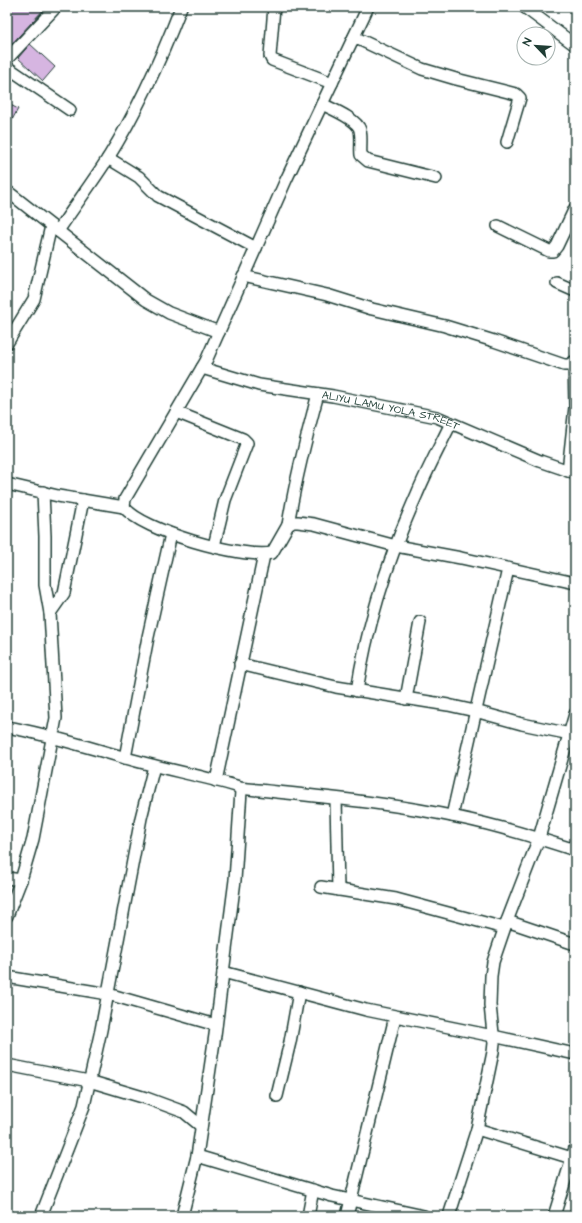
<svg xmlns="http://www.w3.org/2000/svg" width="582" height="1223" font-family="'Architects Daughter',sans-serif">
	<rect width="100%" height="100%" fill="#fff"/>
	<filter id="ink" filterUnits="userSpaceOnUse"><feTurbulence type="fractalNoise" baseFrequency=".025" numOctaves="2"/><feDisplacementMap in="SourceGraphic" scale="8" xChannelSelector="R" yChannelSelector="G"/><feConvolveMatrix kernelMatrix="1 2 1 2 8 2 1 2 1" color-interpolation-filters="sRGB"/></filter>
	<g filter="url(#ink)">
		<g fill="#d6b5e1" stroke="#1f3d34">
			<polygon points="7,7 46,7 7,49"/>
			<polygon points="30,44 55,67 43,81 18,58"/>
			<polygon points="7,103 18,109 7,129"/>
		</g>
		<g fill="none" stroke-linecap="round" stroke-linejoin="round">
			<g stroke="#1f3d34" stroke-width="14">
				<g id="minor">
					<polyline points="274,7 270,56 272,60 332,83"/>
					<path d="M 368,7 L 286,180 L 206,361 L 125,499 L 124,507 C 142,531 242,559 272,553 L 288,525 L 293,522 L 298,522 L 314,524 L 396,546 L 461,558 L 575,583"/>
					<polyline points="524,7 575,45"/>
					<polyline points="354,37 422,69 456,79 516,94 520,98 507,142"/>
					<polyline points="7,59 56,7"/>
					<polyline points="7,67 70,110"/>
					<path d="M 322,104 C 332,109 357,119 360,130 C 362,139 360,147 361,155 L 368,161 L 436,178"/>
					<polyline points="108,158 139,177 158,196 256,248"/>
					<polyline points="7,191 146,300 169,313 219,332"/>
					<polyline points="498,226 549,251 553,251 557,246 575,208"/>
					<path d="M 58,231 C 74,207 92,183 108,158 C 138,110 161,59 181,7"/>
					<polyline points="243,276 327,295 372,309 445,326 494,341 564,365 569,365 575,361"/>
					<polyline points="557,283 575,291"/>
					<polyline points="7,343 34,299 51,226"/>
					<path id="s1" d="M 202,368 L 259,385 L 333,396 L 437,417 L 540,461 L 575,473"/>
					<polyline points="176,412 243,439 247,443 225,500 214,546"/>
					<polyline points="568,471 575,407 574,362"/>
					<polyline points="7,484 58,496 124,507"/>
					<path d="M 288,525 C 295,481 306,438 318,394"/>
					<polyline points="50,613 64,593 83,500"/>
					<polyline points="240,664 336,687 448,705 475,711 522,724 575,735"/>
					<path d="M 357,691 C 367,623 389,557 417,494 C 427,470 440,446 451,423"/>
					<polyline points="406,699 420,622"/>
					<path d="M 7,727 C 53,735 98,751 144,763 C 174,771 206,777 236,786 L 239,788 L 241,791 L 235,880 L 215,1035 L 197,1156 L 182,1216"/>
					<polyline points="125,758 148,637 171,534"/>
					<polyline points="216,781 264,555"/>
					<path d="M 239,788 C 313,796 388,802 461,818 C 500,826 538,838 575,850"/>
					<polyline points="336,799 338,890"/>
					<polyline points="452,816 508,569"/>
					<polyline points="7,878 21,880"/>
					<polyline points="321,887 396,899 504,928"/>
					<polyline points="7,916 21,880 33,839 56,718 50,613 45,585 45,536 43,492"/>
					<polyline points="507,921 575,944"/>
					<polyline points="223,972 366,1010 493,1036 575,1054"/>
					<polyline points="7,977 108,994 216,1025"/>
					<polyline points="7,1065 89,1081 146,1098 184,1112 201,1126"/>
					<polyline points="277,1096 290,1042 299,992"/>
					<polyline points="477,1129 575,1159"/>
					<polyline points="197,1156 332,1196 424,1216"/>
					<polyline points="41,1216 84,1106 101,1030 141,818 154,766"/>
					<polyline points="308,1216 313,1190"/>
					<polyline points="347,1216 395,1017"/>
					<polyline points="449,1216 477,1129 493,1052 494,1043 490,1005 491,976 493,962 507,921 539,838 575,714"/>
					<polyline points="554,1216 575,1148"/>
				</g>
			</g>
			<use href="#minor" stroke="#fff" stroke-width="11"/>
		</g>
	</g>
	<g text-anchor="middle" stroke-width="3" stroke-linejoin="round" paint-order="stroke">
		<g font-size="11" fill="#1f3d34" stroke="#fff">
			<text dy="4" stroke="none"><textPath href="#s1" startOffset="194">ALIYU LAMU YOLA STREET</textPath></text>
		</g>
	</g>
	<rect width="582" height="1223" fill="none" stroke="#fff" stroke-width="24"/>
	<rect x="12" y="12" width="558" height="1199" fill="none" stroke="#1f3d34" stroke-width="1.5" filter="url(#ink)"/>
	<g transform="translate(536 46) rotate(295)"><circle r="19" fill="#ffffff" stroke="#a5b1ae"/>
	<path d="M0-3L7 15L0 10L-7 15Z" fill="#1f3d34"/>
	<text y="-6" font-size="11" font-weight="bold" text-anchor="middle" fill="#1f3d34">N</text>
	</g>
</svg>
